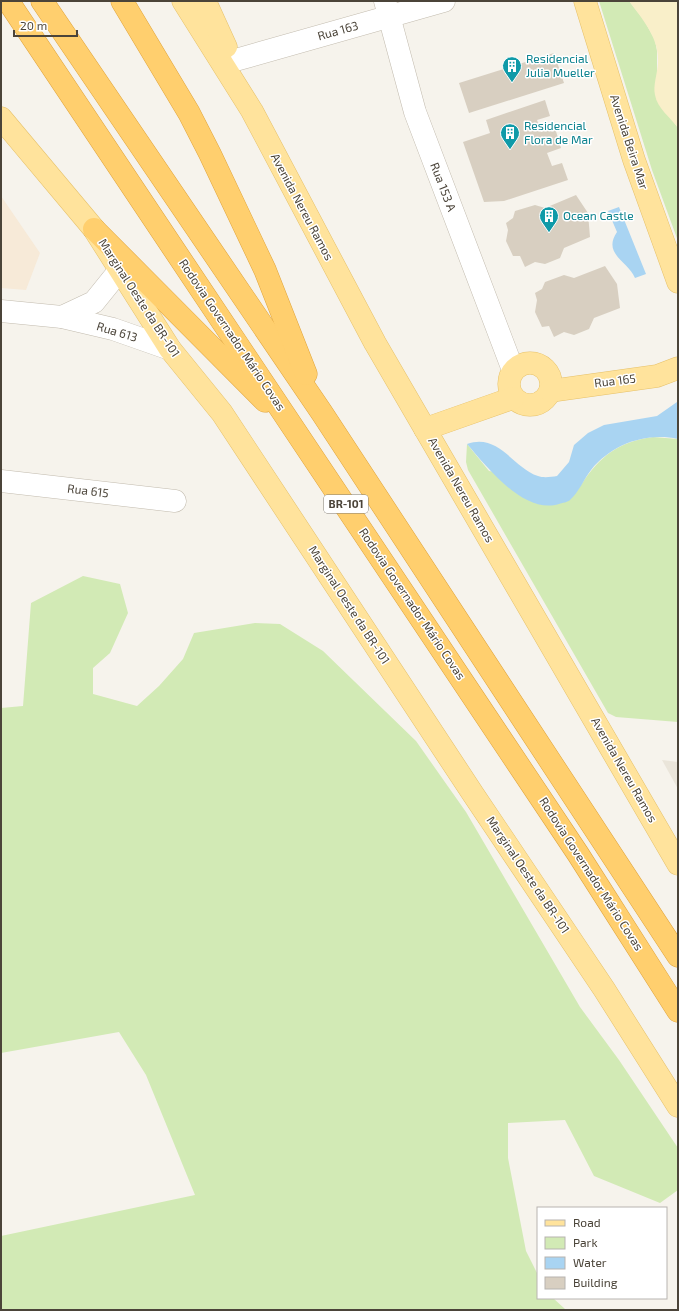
<svg xmlns="http://www.w3.org/2000/svg" width="679" height="1311" font-family="'Exo 2',sans-serif">
	<rect width="100%" height="100%" fill="#f6f3ec"/>
	<polygon fill="#eae5da" points="662,760 678,762 678,789"/>
	<polygon fill="#f7ead8" points="1,196 40,253 26,290 1,288"/>
	<g fill="#d2eab5">
		<polygon points="599,1 629,1 644,20 655,40 657,51 657,73 673,121 678,128 678,241 652,170"/>
		<path d="M 653,437 L 678,439 L 678,722 L 616,717 L 608,713 L 468,470 L 466,462 L 467,444 L 489,471 L 581,485 C 600,456 618,442 653,437 Z"/>
		<polygon points="83,576 120,584 128,613 110,653 93,668 93,694 137,706 159,686 183,659 194,633 255,623 280,624 323,651 416,741 466,812 580,1007 619,1060 678,1148 678,1190 660,1203 594,1176 565,1120 508,1123 508,1158 526,1251 538,1275 538,1298 553,1298 565,1309 585,1310 1,1310 1,1236 195,1195 146,1075 119,1032 1,1053 1,708 23,706 31,603"/>
	</g>
	<path fill="#f9efc9" d="M 629,1 L 678,1 L 678,128 C 671,118 657,108 655,95 C 653,85 657,75 658,64 C 660,39 643,20 629,1 Z"/>
	<g fill="#a9d4f2">
		<path d="M 619,207 L 646,274 L 635,278 C 628,261 602,254 617,232 L 608,211 Z"/>
		<path d="M 677,402 L 678,439 C 646,432 612,444 591,470 C 584,479 579,492 570,500 C 568,502 562,503 559,504 C 524,515 487,467 467,444 C 499,433 512,467 538,476 C 543,478 551,477 557,476 L 569,462 L 574,445 L 588,433 L 604,425 L 657,416 Z"/>
	</g>
	<g fill="#d8cfc1">
		<polygon points="554,53 564,83 469,113 459,83"/>
		<polygon points="545,100 550,116 537,120 541,132 555,128 561,148 547,153 552,166 562,163 568,180 504,201 484,202 463,142 490,133 486,120"/>
		<polygon points="576,195 588,213 590,237 564,248 560,258 545,264 535,262 525,267 520,256 513,256 506,241 508,230 506,223 513,218 515,211 535,205 545,208"/>
		<polygon points="605,266 617,284 620,308 594,318 589,329 574,335 564,332 554,337 549,326 542,327 535,312 537,300 535,293 542,289 545,282 564,275 574,278"/>
	</g>
	<g fill="none" stroke-linecap="round" stroke-linejoin="round">
		<g stroke="#c2bbae" stroke-width="23">
			<g id="minor">
				<polyline points="385,1 415,112 513,370"/>
				<polyline points="232,61 444,1"/>
				<polyline points="1,311 62,317 113,329 170,349"/>
				<polyline points="62,317 94,302 119,271"/>
				<polyline points="1,481 175,501"/>
			</g>
		</g>
		<g stroke="#e6c16a" stroke-width="23">
			<g id="major">
				<polyline points="183,1 252,111 375,343 678,864"/>
				<polyline points="205,1 226,47"/>
				<polyline points="585,1 634,160 678,282"/>
				<polyline points="1,118 94,229 170,349 222,413 473,794 604,989 678,1106"/>
				<circle cx="530" cy="384" r="21"/>
				<polyline points="550,391 657,376 678,368"/>
				<polyline points="425,429 513,398"/>
			</g>
		</g>
		<g stroke="#e0a43c" stroke-width="23">
			<g id="highway">
				<polyline points="8,1 578,854 678,1011"/>
				<polyline points="42,1 322,413 678,956"/>
				<polyline points="122,1 189,113 210,154 265,270 306,374"/>
				<polyline points="94,229 265,401"/>
			</g>
		</g>
		<use href="#minor" stroke="#fff" stroke-width="22"/>
		<use href="#major" stroke="#ffe39c" stroke-width="22"/>
		<use href="#highway" stroke="#ffcf6e" stroke-width="22"/>
	</g>
	<defs>
		<g id="building-pin" transform="scale(1)"><path d="M0 17L-7.5 6A9.5 9.5 0 1 1 7.5 6Z" fill="#0f9aa8" stroke="#fff"/><path d="M-4-6H4V6H1V3H-1V6H-4ZM-2.5-4.3h1.7v1.8h-1.7ZM.8-4.3h1.7v1.8H.8ZM-2.5-1h1.7V.8h-1.7ZM.8-1h1.7V.8H.8Z" fill="#fff"/></g>
	</defs>
	<g fill-rule="evenodd">
		<use href="#building-pin" x="512" y="66"/>
		<use href="#building-pin" x="510" y="133"/>
		<use href="#building-pin" x="549" y="216"/>
	</g>
	<g text-anchor="middle" stroke-width="3" stroke-linejoin="round" paint-order="stroke">
		<rect fill="#fff" stroke="#817c74" stroke-width="1" x="324" y="495" width="44" height="18" rx="3"/>
		<g font-size="11" font-weight="bold" fill="#4b4439">
			<text x="346" y="508">BR-101</text>
		</g>
		<g font-size="12" fill="#4b4439" stroke="#fff">
			<text transform="translate(338 31) rotate(-16)" y="4">Rua 163</text>
			<text transform="translate(629 142) rotate(72)" y="4">Avenida Beira Mar</text>
			<text transform="translate(443 187) rotate(69)" y="4">Rua 153 A</text>
			<text transform="translate(302 207) rotate(62)" y="4">Avenida Nereu Ramos</text>
			<text transform="translate(139 298) rotate(57)" y="4">Marginal Oeste da BR-101</text>
			<text transform="translate(117 332) rotate(17)" y="4">Rua 613</text>
			<text transform="translate(232 335) rotate(56)" y="4">Rodovia Governador Mário Covas</text>
			<text transform="translate(615 381) rotate(-7)" y="4">Rua 165</text>
			<text transform="translate(461 490) rotate(60)" y="4">Avenida Nereu Ramos</text>
			<text transform="translate(88 491) rotate(7)" y="4">Rua 615</text>
			<text transform="translate(412 604) rotate(56)" y="4">Rodovia Governador Mário Covas</text>
			<text transform="translate(349 605) rotate(57)" y="4">Marginal Oeste da BR-101</text>
			<text transform="translate(624 770) rotate(60)" y="4">Avenida Nereu Ramos</text>
			<text transform="translate(591 874) rotate(57)" y="4">Rodovia Governador Mário Covas</text>
			<text transform="translate(528 875) rotate(56)" y="4">Marginal Oeste da BR-101</text>
		</g>
		<g font-size="12" fill="#0d838f" stroke="#fff" text-anchor="start">
			<text x="526" y="63">Residencial<tspan x="526" dy="14">Julia Mueller</tspan></text>
			<text x="524" y="130">Residencial<tspan x="524" dy="14">Flora de Mar</tspan></text>
			<text x="563" y="220">Ocean Castle</text>
		</g>
	</g>
	<rect width="679" height="1311" fill="none" stroke="#4b4439" stroke-width="4"/>
	<rect x="537" y="1207" width="130" height="92" fill="#ffffff" stroke="#b7b4b0"/>
	<rect x="545" y="1220" width="20" height="6" fill="#ffe39c" stroke="#b7b4b0"/>
	<text x="573" y="1227" font-size="12" fill="#4b4439">Road</text>
	<rect x="545" y="1237" width="20" height="12" fill="#d2eab5" stroke="#b7b4b0"/>
	<text x="573" y="1247" font-size="12" fill="#4b4439">Park</text>
	<rect x="545" y="1257" width="20" height="12" fill="#a9d4f2" stroke="#b7b4b0"/>
	<text x="573" y="1267" font-size="12" fill="#4b4439">Water</text>
	<rect x="545" y="1277" width="20" height="12" fill="#d8cfc1" stroke="#b7b4b0"/>
	<text x="573" y="1287" font-size="12" fill="#4b4439">Building</text>
	<path d="M14 30v6h63v-6" fill="none" stroke="#4b4439" stroke-width="2"/>
	<text x="20" y="30" font-size="12" fill="#4b4439" stroke="#ffffff" stroke-width="3" paint-order="stroke">20 m</text>
</svg>
